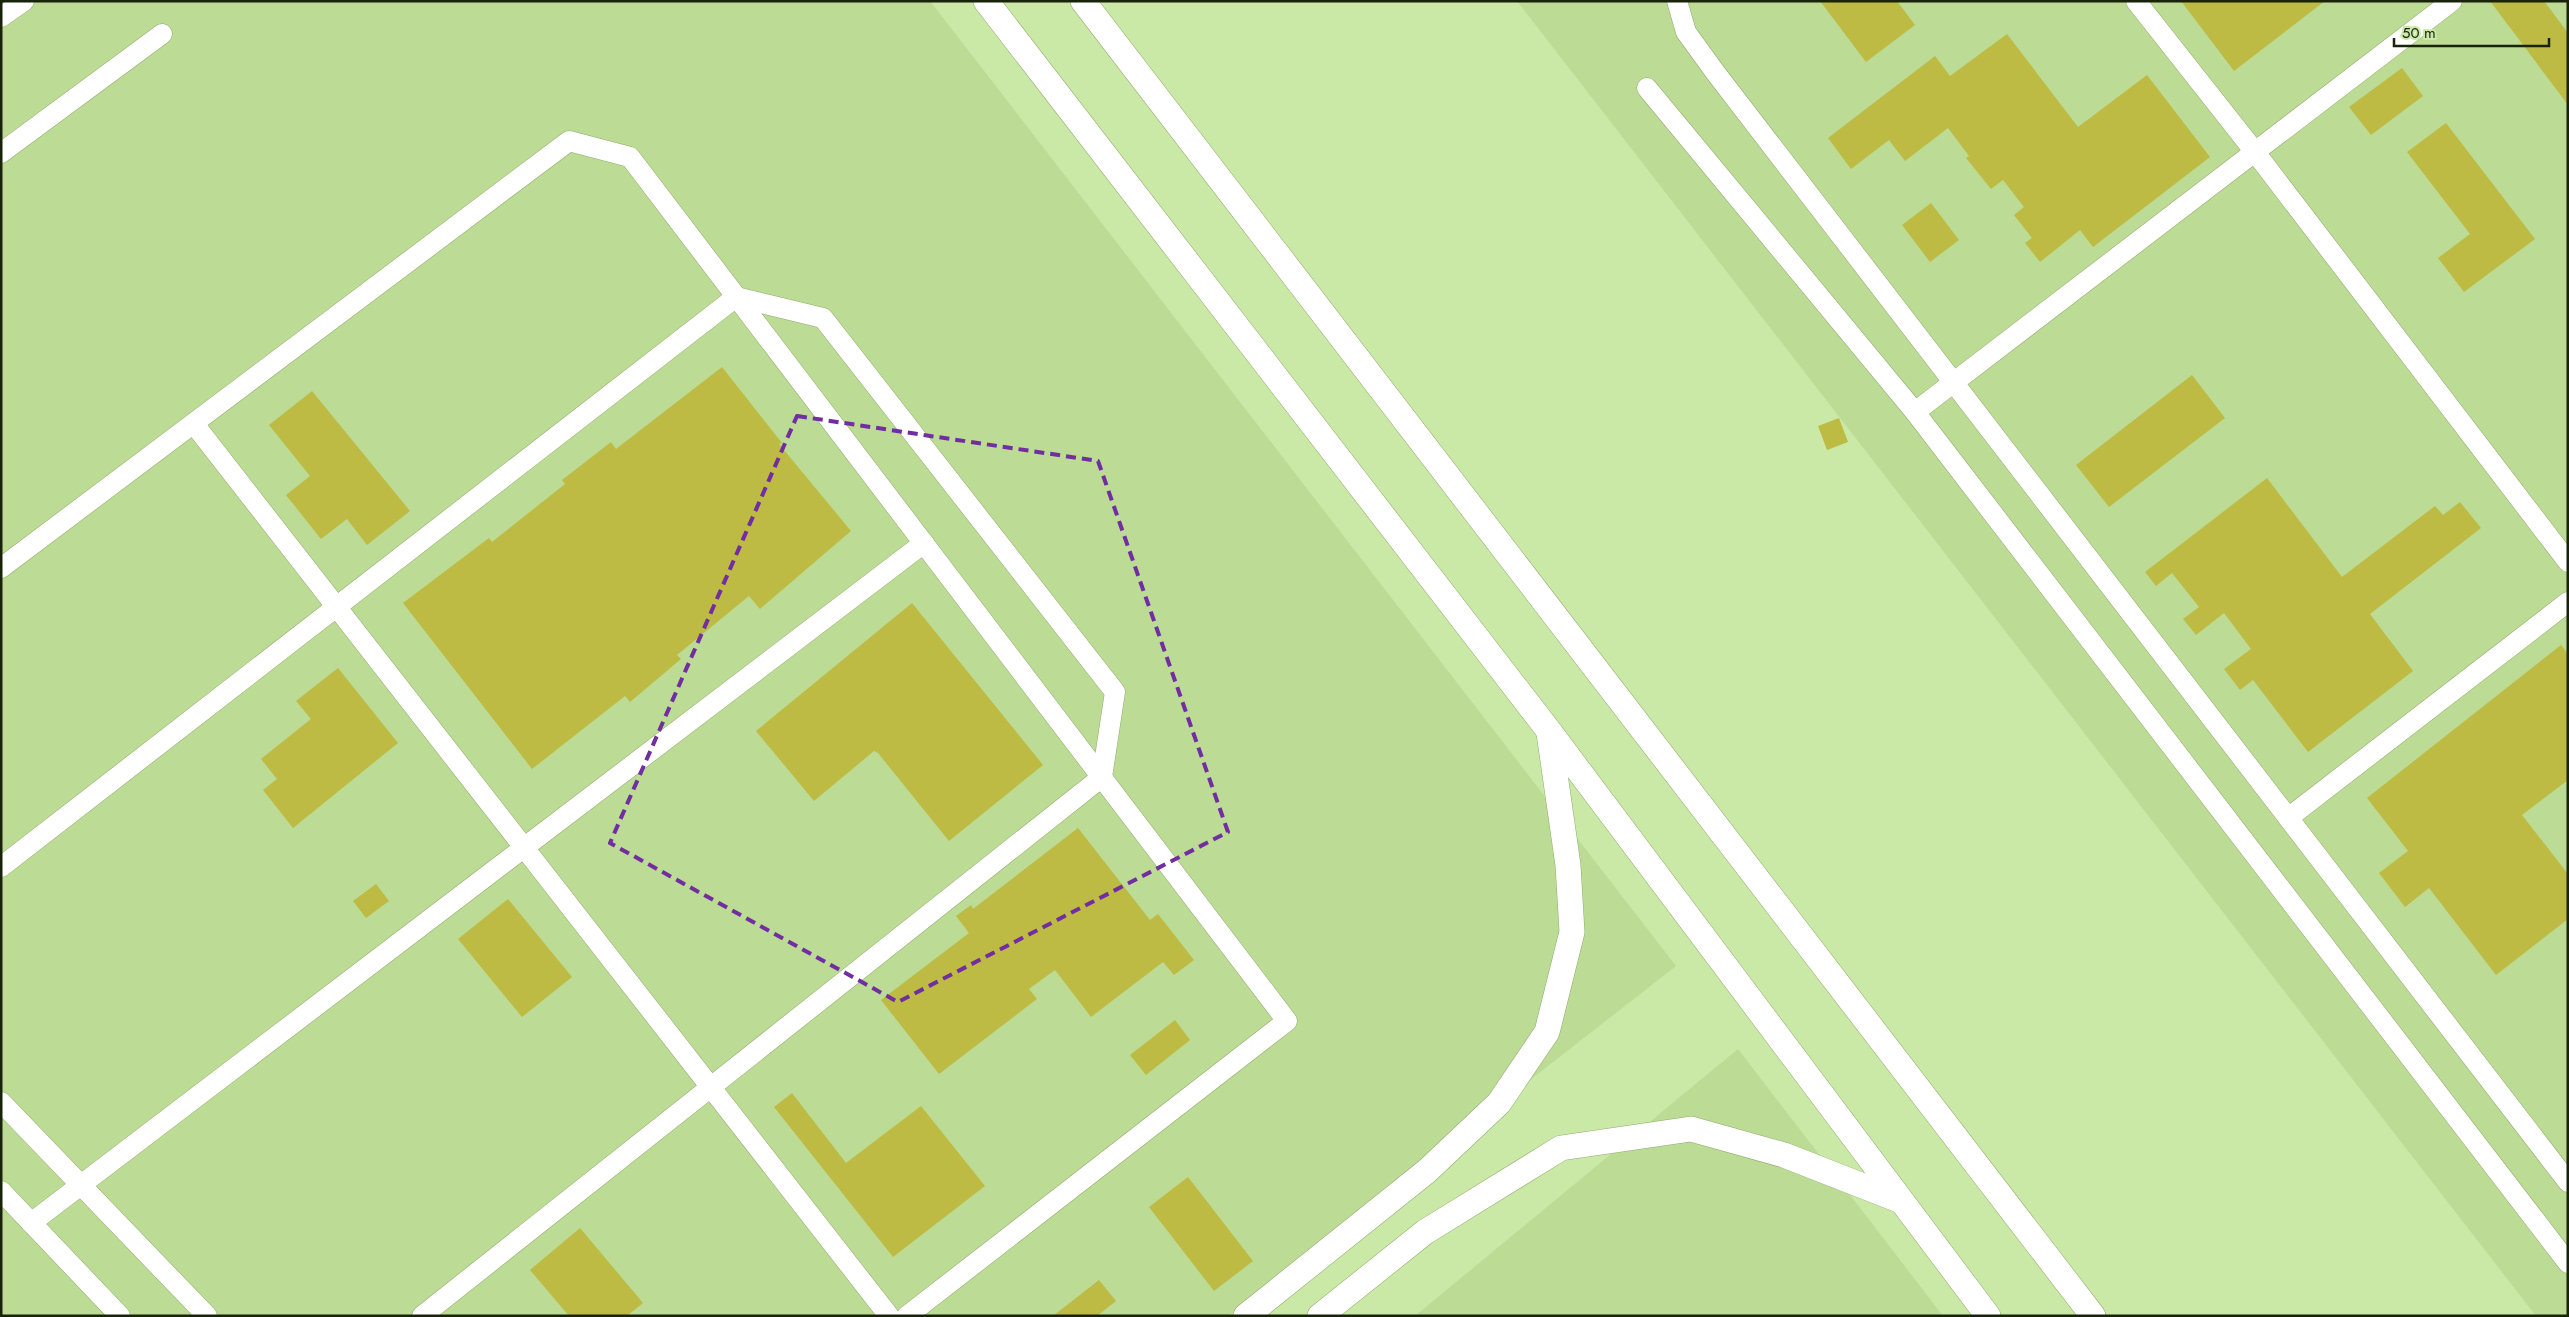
<svg xmlns="http://www.w3.org/2000/svg" width="2569" height="1317" font-family="Jost,sans-serif">
	<rect width="100%" height="100%" fill="#cae8a6"/>
	<g fill="#bcdb94">
		<polygon points="1,1 930,1 1676,966 1228,1316 1,1316"/>
		<polygon points="1517,1 2568,1 2568,1316 2536,1316"/>
		<polygon points="1738,1049 1943,1316 1415,1316"/>
	</g>
	<g fill="#bebb45">
		<polygon points="1820,1 1897,1 1915,25 1866,62"/>
		<polygon points="2181,1 2325,1 2234,71"/>
		<polygon points="2490,1 2544,1 2568,33 2568,105"/>
		<polygon points="2007,34 2078,127 2147,75 2210,157 2093,247 2080,230 2040,262 2025,243 2032,238 2014,215 2024,207 2003,180 1991,189 1966,158 1969,156 1948,128 1905,161 1889,140 1851,169 1828,138 1935,56 1950,76"/>
		<polygon points="2402,68 2423,96 2371,135 2349,107"/>
		<polygon points="2446,123 2535,239 2464,292 2438,258 2470,234 2407,152"/>
		<polygon points="1931,203 1959,240 1930,262 1902,225"/>
		<polygon points="722,367 782,443 779,444 851,531 760,609 749,596 677,655 681,659 630,702 625,696 532,769 403,603 489,538 492,542 565,484 562,480 611,442 616,449"/>
		<polygon points="2192,375 2225,418 2109,507 2076,465"/>
		<polygon points="312,391 410,511 367,545 347,519 321,539 286,495 310,476 269,425"/>
		<polygon points="1839,418 1848,442 1827,450 1818,426"/>
		<polygon points="2267,478 2342,577 2435,506 2443,515 2460,502 2481,528 2370,614 2413,671 2308,752 2253,680 2240,690 2224,669 2251,649 2224,613 2196,635 2183,619 2199,607 2172,573 2156,586 2145,572"/>
		<polygon points="912,603 1043,765 949,841 878,753 874,751 814,801 756,731"/>
		<polygon points="2561,645 2568,654 2568,780 2522,815 2568,874 2568,919 2496,975 2429,888 2405,907 2379,873 2408,851 2367,798"/>
		<polygon points="338,668 398,743 293,828 263,790 277,779 261,759 311,719 296,701"/>
		<polygon points="1078,828 1150,920 1158,914 1194,960 1174,975 1163,962 1091,1017 1055,970 1029,989 1037,999 939,1074 881,1000 969,933 956,916 971,905 973,909"/>
		<polygon points="376,884 389,901 366,918 353,901"/>
		<polygon points="508,899 572,977 522,1017 458,939"/>
		<polygon points="1175,1020 1190,1040 1146,1075 1130,1055"/>
		<polygon points="792,1093 846,1163 921,1106 985,1186 893,1257 774,1107"/>
		<polygon points="1188,1177 1253,1261 1214,1291 1149,1207"/>
		<polygon points="580,1228 643,1303 627,1316 569,1316 530,1270"/>
		<polygon points="1099,1280 1116,1301 1097,1316 1053,1316"/>
	</g>
	<g fill="none" stroke-linecap="round" stroke-linejoin="round">
		<g stroke="#90ac6d" stroke-width="21">
			<g id="minor">
				<polyline points="1677,1 1686,32 1715,72 2568,1182"/>
				<polyline points="2136,1 2255,152 2568,562"/>
				<polyline points="1,17 24,1"/>
				<polyline points="1647,88 1915,412 2568,1263"/>
				<polyline points="1,153 162,34"/>
				<polyline points="1915,412 2452,1"/>
				<polyline points="194,424 889,1316"/>
				<polyline points="1,568 569,141 630,157 1287,1021 907,1316"/>
				<polyline points="2288,818 2568,602"/>
				<polyline points="1,867 736,297 823,318 1115,692 1102,777 422,1316"/>
				<polyline points="1,1102 207,1316"/>
				<polyline points="1,1191 120,1316"/>
				<polyline points="31,1223 924,543"/>
			</g>
		</g>
		<g stroke="#90ac6d" stroke-width="26">
			<g id="major">
				<polyline points="986,1 1549,731 1988,1316"/>
				<polyline points="1083,1 2093,1316"/>
				<polyline points="1246,1316 1427,1171 1499,1103 1547,1032 1572,932 1568,865 1549,733"/>
				<polyline points="1320,1316 1425,1232 1561,1148 1691,1129 1784,1155 1899,1200"/>
			</g>
		</g>
		<use href="#minor" stroke="#fff" stroke-width="20"/>
		<use href="#major" stroke="#fff" stroke-width="25"/>
	</g>
	<path fill="none" stroke="#722da1" stroke-width="4" stroke-dasharray="10 6" stroke-linejoin="round" d="M 797,416 L 1098,461 L 1228,832 L 898,1002 L 610,843 Z"/>
	<rect width="2569" height="1317" fill="none" stroke="#19230a" stroke-width="5"/>
	<path d="M2394 38v8h155v-8" fill="none" stroke="#19230a" stroke-width="2.5"/>
	<text x="2402" y="38" font-size="15" fill="#19230a" stroke="#cae8a6" stroke-width="4" paint-order="stroke">50 m</text>
</svg>
